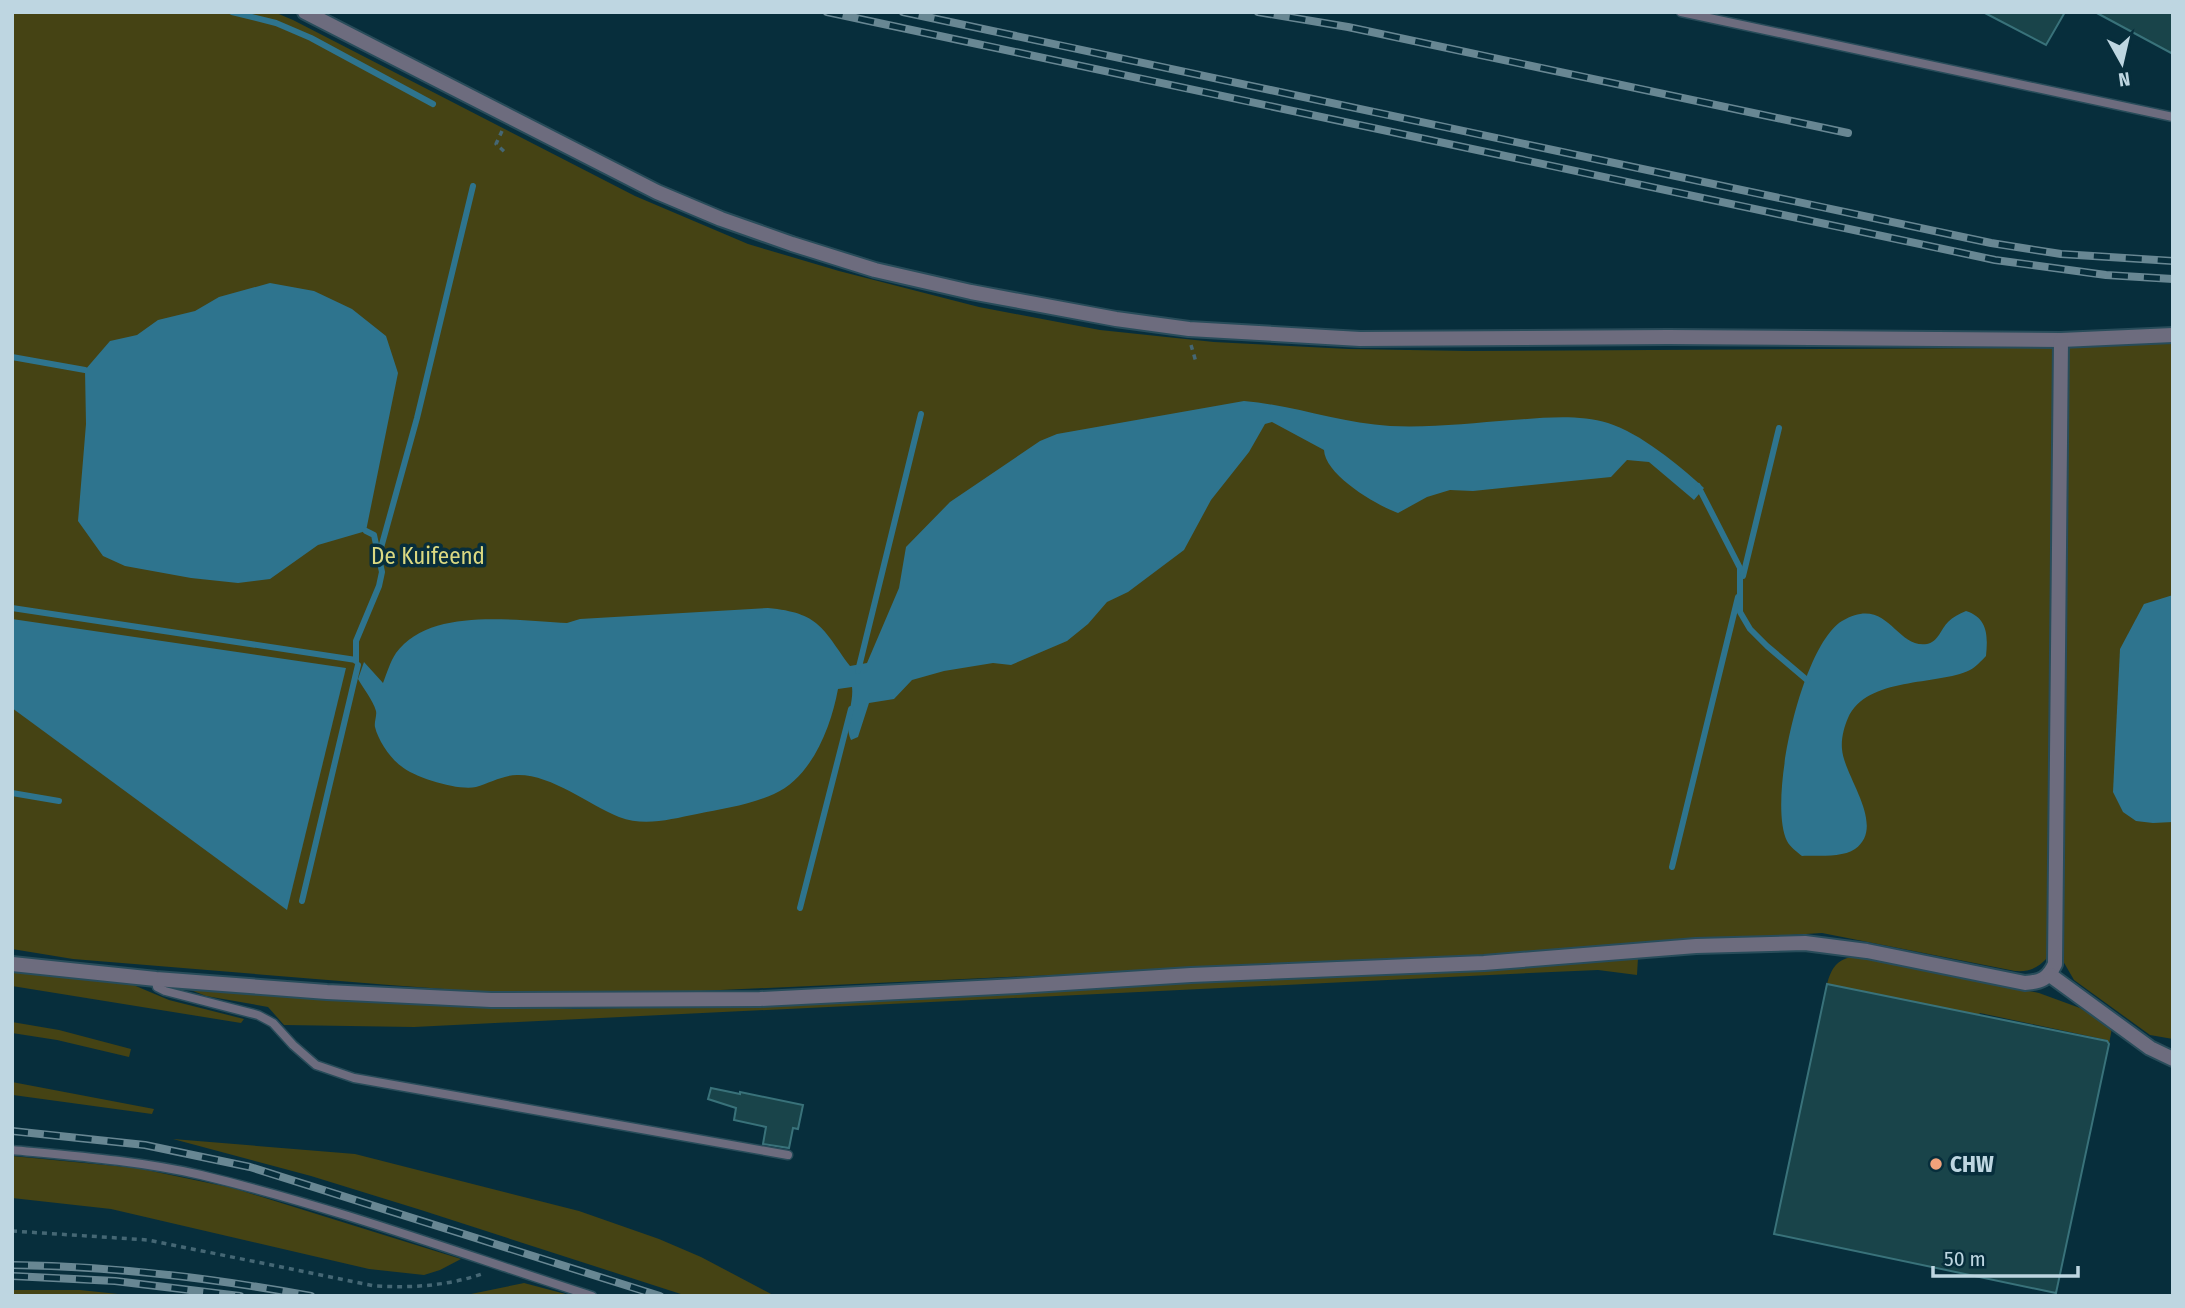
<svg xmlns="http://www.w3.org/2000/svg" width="2185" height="1308" font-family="'Fira Sans Condensed',sans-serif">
	<rect width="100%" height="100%" fill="#072e3c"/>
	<g fill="#454314">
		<path d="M 12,12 L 274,12 L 293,20 L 635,196 L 748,244 L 839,271 L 979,307 L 1100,330 L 1214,342 L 1349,349 L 1468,351 L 2013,348 L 2173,342 L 2173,1039 L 2150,1035 L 2074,980 L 2063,961 L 2048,957 C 2038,968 2030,972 2015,971 L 1822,933 L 1593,947 L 1517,954 L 634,994 L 512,994 L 389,985 L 73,959 L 12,949 Z"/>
		<path d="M 1853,956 L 1864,956 L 2039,993 L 2080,1008 L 2112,1028 L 2109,1044 L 2107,1040 L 1980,1013 L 1978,1016 L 1827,984 C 1832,967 1836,961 1853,956 Z"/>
		<polygon points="1638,958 1637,975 1598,970 1552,972 414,1027 284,1025 268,1007 206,996 183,987 314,996 574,1009 721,1006 883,999"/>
		<polygon points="12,970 131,984 169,1000 244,1019 241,1023 12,986"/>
		<polygon points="12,1022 59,1030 131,1049 129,1057 57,1040 12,1033"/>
		<polygon points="12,1082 154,1109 152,1114 13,1095"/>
		<polygon points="173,1139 355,1154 579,1211 659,1239 701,1257 775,1296 687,1296 421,1210 311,1176"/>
		<polygon points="12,1156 137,1168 233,1188 461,1259 440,1270 424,1275 369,1269 111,1209 12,1198"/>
		<polygon points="524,1283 573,1296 445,1296 471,1294"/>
		<polygon points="12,1290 80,1290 137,1296 12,1296"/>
	</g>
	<g fill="#2e748e">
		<polygon points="270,283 314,291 352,309 386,336 398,373 366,531 318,545 270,579 238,583 191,578 125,566 103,556 78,521 86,424 85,370 110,341 137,335 158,320 195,311 219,297"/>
		<path d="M 1244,401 C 1293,405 1340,423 1390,426 C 1431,428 1472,423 1512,420 C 1543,418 1578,414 1608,423 C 1640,433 1679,465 1704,488 L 1694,500 L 1649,462 L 1627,460 L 1611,477 L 1473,491 L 1450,490 L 1427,497 L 1398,513 C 1376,505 1325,475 1324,450 L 1272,422 L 1265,424 L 1249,452 L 1211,500 L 1184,550 L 1128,592 L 1107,602 L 1088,624 L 1067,641 L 1011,665 L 993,663 L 944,671 L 912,680 L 894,699 L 869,703 L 858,737 L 851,740 C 843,723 854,704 852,687 L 838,689 C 831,727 812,777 774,794 C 750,805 722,809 697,814 C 671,819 645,827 619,817 C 589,805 551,774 517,775 C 504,775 489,783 476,787 C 459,791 415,778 401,766 C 390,758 378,740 375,727 C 374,722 377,716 376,711 C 373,700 363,688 358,679 L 364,662 L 383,683 C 387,673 390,662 396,653 C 430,606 517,621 567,623 L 580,619 L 768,608 C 820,613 822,628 850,666 L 867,663 L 899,588 L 906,547 L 950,502 L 1040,441 L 1057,434 Z"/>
		<polygon points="2173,595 2173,822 2153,823 2136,821 2123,812 2113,792 2120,649 2144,604"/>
		<path d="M 1966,611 C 1988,618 1988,636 1986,656 C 1981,661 1976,667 1970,670 C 1937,686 1867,676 1848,718 C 1844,727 1841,739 1842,749 C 1844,777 1887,826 1855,849 C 1842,858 1817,855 1802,856 C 1797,852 1790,847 1787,841 C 1767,800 1802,645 1842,621 C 1888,594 1895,649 1927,644 C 1938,642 1941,629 1948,622 C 1953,617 1959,614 1966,611 Z"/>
		<polygon points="12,619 346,668 287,910 12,708"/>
	</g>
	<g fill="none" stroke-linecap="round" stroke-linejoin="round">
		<g stroke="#2e748e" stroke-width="6">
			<polyline points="232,12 276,23 311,38 433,104"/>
			<polyline points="12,357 85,370"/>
			<polyline points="1698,486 1740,568 1740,612 1750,629 1767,646 1807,680"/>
			<polyline points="379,555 417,418 473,186"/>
			<polyline points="1743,576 1779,428"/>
			<polyline points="12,608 356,660"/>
			<polyline points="356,661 356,641 379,586 382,572 374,535 366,531"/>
			<polyline points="858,671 921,414"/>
			<polyline points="12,793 59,801"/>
			<polyline points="1672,867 1738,597"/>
			<polyline points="302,901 358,665"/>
			<polyline points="800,908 851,709"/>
		</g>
	</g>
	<g fill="#19444a" stroke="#39727a" stroke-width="2">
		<polygon points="1983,12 2065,12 2046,45"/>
		<polygon points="2095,12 2173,12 2173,54"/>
		<polygon points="1827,984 2107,1041 2109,1044 2056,1293 1774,1234"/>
		<polygon points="711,1088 740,1094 740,1092 803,1105 798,1129 793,1128 789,1148 763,1144 766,1127 734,1120 736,1108 708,1099"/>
	</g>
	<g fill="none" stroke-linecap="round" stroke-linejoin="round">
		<g stroke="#284c5a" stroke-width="11">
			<g id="lane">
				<polyline points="1681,12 2173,117"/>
				<polyline points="156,979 157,987 165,991 258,1015 273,1023 293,1045 316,1065 354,1078 788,1155"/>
				<path d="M 12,1150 C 75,1156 140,1161 201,1175 C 334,1207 462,1254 592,1296"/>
			</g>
		</g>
		<g stroke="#284c5a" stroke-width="18">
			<g id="street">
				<polyline points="305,12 657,192 721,219 792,244 875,270 971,292 1116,319 1189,329 1360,339 1668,337 2061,340 2173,335"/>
				<path d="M 12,964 L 156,979 L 327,992 L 491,1000 L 760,999 L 1017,986 L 1191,975 L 1484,963 L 1696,946 L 1805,943 L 1867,951 L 2025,983 C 2041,982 2048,979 2055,964 L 2061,340"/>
				<polyline points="2050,975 2150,1048 2173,1059"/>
			</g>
		</g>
		<g stroke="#456774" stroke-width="3.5" stroke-dasharray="5 5" stroke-linecap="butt">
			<polyline points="502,131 496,144 507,154"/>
			<polyline points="1191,345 1196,362"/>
			<path d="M 12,1231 L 148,1240 L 375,1286 C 412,1288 446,1286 482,1274"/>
		</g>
		<use href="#lane" stroke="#6d6c7e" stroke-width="8"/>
		<use href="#street" stroke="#6d6c7e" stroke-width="14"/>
		<g stroke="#688793" stroke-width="8">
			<g id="rail">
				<polyline points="827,12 1995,260 2106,275 2173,279"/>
				<polyline points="903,12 1991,243 2061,254 2173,261"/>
				<polyline points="1258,12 1348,27 1848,133"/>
				<polyline points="12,1131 145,1145 250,1167 660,1296"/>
				<path d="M 12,1265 C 112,1266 212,1278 311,1296"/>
				<polyline points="12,1276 115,1281 240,1296"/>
			</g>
		</g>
		<use href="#rail" stroke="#072e3c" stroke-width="5" stroke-dasharray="16" stroke-linecap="butt"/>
	</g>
	<circle fill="#f1a27b" stroke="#072e3c" stroke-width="2.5" cx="1936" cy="1164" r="7"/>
	<g text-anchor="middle" stroke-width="7" stroke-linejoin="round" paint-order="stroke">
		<g font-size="23" fill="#dbd981" stroke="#072e3c">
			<text x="428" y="564">De Kuifeend</text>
		</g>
		<g font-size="23" font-weight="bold" fill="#bed6e1" stroke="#072e3c" text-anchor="start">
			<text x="1950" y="1172">CHW</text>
		</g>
	</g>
	<rect width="2185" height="1308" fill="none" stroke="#bed6e1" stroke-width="28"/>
	<g transform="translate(2122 63) rotate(172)" stroke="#072e3c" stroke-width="5" paint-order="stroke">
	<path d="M0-5L12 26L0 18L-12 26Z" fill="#bed6e1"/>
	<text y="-10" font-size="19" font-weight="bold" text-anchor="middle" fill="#bed6e1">N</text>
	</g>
	<path d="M1933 1266v10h145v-10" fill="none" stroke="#bed6e1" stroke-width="3.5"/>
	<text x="1944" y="1266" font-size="21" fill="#bed6e1" stroke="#072e3c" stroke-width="5" paint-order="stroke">50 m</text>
</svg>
